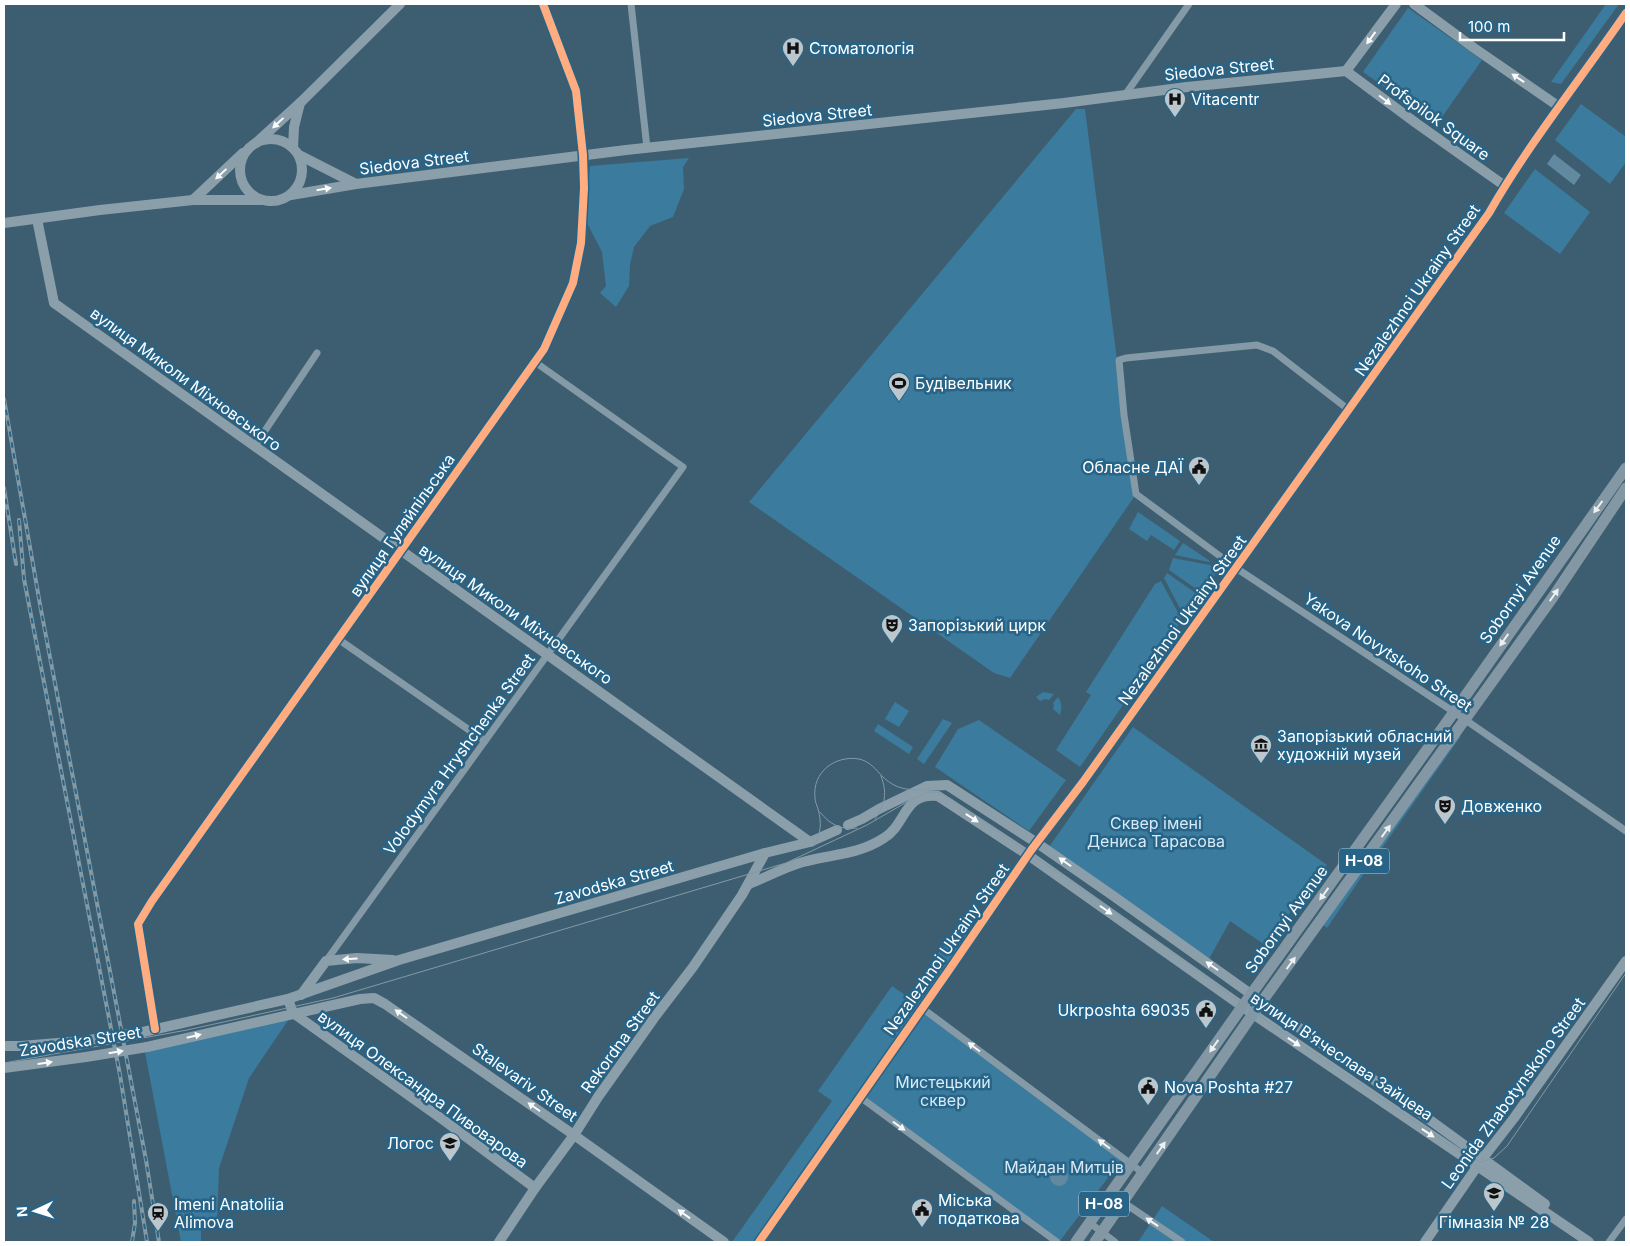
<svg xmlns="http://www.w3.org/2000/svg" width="1630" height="1246" font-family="Inter,sans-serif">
	<rect width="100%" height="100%" fill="#3d5e71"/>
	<g fill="#3b7b9d">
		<polygon points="1606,4 1619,4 1561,84 1551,82"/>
		<polygon points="1408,8 1482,60 1437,124 1363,72"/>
		<polygon points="1581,104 1626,137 1626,162 1610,184 1555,140"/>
		<polygon points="1076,109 1085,109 1124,415 1136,494 1010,678 994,673 749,502"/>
		<polygon points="689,158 683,167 684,189 673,217 650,226 634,247 630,265 629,286 616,307 600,293 606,286 602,252 586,221 590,166"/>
		<polygon points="1535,169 1590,212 1560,254 1504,213"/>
		<polygon points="1138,512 1180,541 1174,550 1151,535 1147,541 1129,529"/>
		<polygon points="1183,543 1210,561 1209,562 1175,555"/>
		<polygon points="1173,558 1210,565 1216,571 1214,577 1202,593 1169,570"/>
		<polygon points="1167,573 1200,596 1185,618 1164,578"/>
		<polygon points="1161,581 1182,620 1080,767 1056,750 1091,695 1086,692 1155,584"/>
		<polygon points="1043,692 1054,694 1049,700 1045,699 1040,701 1036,697"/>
		<path d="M 1058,697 C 1062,703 1062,708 1060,715 L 1053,709 L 1054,705 L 1053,703 Z"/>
		<polygon points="895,702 909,711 899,727 885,719"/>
		<polygon points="943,719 952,723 924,764 917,759"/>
		<polygon points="979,720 1066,780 1029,831 935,767 958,729"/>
		<polygon points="878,724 913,747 909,754 874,731"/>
		<polygon points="1133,727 1327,865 1265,945 1230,921 1209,959 1049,847"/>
		<polygon points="1458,733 1461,736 1358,882 1327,928 1322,924"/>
		<polygon points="956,928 969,937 754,1242 732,1242 832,1101 818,1091 892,986 908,997"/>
		<polygon points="922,1008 1123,1158 1059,1242 860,1097"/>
		<polygon points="293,1013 249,1078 219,1168 217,1225 201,1230 201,1242 181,1242 144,1047"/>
		<polygon points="1162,1206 1214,1242 1138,1242"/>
	</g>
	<g fill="#618aa1">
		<polygon points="1554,154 1581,175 1574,185 1547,164"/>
		<circle cx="1059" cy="1177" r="9"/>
	</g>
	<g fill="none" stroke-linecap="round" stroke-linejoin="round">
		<g stroke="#849aa7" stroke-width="7">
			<polyline points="631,4 647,148"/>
			<polyline points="1125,95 1189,4"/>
			<polyline points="1349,410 1273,351 1257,345 1126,358 1119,360 1124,415 1136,494 1236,568 1454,712 1626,831"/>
			<polyline points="254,447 317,353"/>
			<polyline points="338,639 485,741"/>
			<polyline points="326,961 683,467 535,362"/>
			<polyline points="922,1008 1143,1173"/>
			<polyline points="155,1029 138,924 152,901 544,349 573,283 581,243 584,188 583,155 576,91 543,4"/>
			<polyline points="860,1097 1057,1242"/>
			<polyline points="1111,1194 1182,1242"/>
			<polyline points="1090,1223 1115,1242"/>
			<polyline points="1609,1242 1626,1219"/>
		</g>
		<g stroke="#8b9fab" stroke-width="10">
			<polyline points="1414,4 1474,48 1558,106"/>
			<polyline points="1346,71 1416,123 1505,186"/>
			<polyline points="1346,71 1396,4"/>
			<circle cx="271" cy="170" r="31"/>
			<polyline points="256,143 300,103 400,4"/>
			<polyline points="293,148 294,127 300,103"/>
			<polyline points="299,155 356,184"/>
			<polyline points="291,195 356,184 626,150 1064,103 1187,87 1346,71"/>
			<polyline points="193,200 243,153"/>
			<polyline points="37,219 54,303 810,842"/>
			<polyline points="4,223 100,210 193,200 261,200"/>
			<polyline points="848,825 862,819 879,809 927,786 947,785 1037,843 1112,895 1262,1002 1397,1096 1545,1204"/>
			<path d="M 749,884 C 767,877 785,867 803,862 C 832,854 858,855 884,838 C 907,824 903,792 938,796 L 1028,855 L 1253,1014 L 1589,1242"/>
			<polyline points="301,995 326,961 357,958 393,960"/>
			<polyline points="293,1013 288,999 399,960 765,853 810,842 837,830"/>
			<polyline points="293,1013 442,1119 535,1188"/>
			<polyline points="143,1032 288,999"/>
			<polyline points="4,1046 21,1046 82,1041"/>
			<polyline points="147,1047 360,999 374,998 385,1004 574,1135 724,1242"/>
			<polyline points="4,1068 86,1057"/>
			<polyline points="499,1242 535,1188 574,1135 598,1097 654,1018 693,967 742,895 765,853"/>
			<path d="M 759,1242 L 947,973 L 1032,849 L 1083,782 L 1489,213 C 1529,143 1580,80 1626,13"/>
			<polyline points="1425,1242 1483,1158 1514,1118 1626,961"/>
		</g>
		<g stroke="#8398a4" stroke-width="11">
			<polyline points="1076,1242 1237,1014 1454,712 1626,468"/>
			<polyline points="1095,1242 1248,1021 1553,597 1626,488"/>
		</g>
		<g stroke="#839aa5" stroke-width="1">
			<path d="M 820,812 C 830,825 841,830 857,828"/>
			<path d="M 875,819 C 886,804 887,792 881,776"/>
			<path d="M 814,846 C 821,833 822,823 818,809 C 817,805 815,802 815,798 C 812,772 835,755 859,759 C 868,761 874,767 880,774 C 895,790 909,791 929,789"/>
			<polyline points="4,1063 187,1030 333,998 786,863 867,825 912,799 929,792 940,793 951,799 1140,929 1268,1022 1463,1154 1481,1162 1494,1158 1507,1146 1626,973"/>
		</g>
		<g stroke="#839aa5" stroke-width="4">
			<g id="rail">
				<polyline points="4,399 41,610 146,1160 159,1242"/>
				<polyline points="4,488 16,564"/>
				<polyline points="19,520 24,579 120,1075 147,1242"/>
				<polyline points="132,1242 135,1223 134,1201"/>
			</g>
		</g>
		<use href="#rail" stroke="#276487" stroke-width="2" stroke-dasharray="5.5" stroke-linecap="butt"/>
		<g stroke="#8b9fab" stroke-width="10">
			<polyline points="82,1041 143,1032"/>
			<polyline points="86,1057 147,1047"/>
		</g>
		<g stroke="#276487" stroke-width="11">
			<g id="cycleway">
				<polyline points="155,1029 138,924 152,901 544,349 573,283 581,243 584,188 583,155 576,91 543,4"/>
				<path d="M 759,1242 L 947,973 L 1032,849 L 1083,782 L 1489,213 C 1529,143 1580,80 1626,13"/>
			</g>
		</g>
		<use href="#cycleway" stroke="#ffac80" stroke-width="8"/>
	</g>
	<defs><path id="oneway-solid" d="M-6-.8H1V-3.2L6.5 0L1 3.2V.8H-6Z" transform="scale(1.25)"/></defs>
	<g fill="#f9fafb">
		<use href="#oneway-solid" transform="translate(1371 38) rotate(126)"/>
		<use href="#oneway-solid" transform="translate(1518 78) rotate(-146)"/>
		<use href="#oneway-solid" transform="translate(1385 100) rotate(37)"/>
		<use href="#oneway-solid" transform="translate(278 123) rotate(137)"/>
		<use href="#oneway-solid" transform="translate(221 174) rotate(137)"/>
		<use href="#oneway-solid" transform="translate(324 189) rotate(-9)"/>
		<use href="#oneway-solid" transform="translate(972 818) rotate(33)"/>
		<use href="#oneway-solid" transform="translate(1065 862) rotate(-145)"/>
		<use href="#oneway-solid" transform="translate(1106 910) rotate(35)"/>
		<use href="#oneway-solid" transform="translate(350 959) rotate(176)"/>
		<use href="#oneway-solid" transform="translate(1212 966) rotate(-145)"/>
		<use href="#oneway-solid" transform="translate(401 1014) rotate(-145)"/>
		<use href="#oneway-solid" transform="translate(194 1036) rotate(-13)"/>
		<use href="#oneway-solid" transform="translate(1294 1042) rotate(34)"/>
		<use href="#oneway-solid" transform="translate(116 1052) rotate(-9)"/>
		<use href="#oneway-solid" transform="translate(45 1063) rotate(-8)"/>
		<use href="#oneway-solid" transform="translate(534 1107) rotate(-145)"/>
		<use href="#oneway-solid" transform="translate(1428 1133) rotate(34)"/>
		<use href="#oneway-solid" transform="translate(684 1214) rotate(-144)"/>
	</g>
	<g fill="#ecf0f1">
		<use href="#oneway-solid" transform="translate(1598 507) rotate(126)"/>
		<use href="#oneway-solid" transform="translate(1554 595) rotate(-55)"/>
		<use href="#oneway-solid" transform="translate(1504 640) rotate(125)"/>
		<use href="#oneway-solid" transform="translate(1386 831) rotate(-54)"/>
		<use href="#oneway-solid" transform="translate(1324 894) rotate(126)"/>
		<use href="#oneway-solid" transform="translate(1291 963) rotate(-54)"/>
		<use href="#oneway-solid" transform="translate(1214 1046) rotate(125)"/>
		<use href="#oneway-solid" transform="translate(1161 1148) rotate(-55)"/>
	</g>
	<g fill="#f3f5f6">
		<use href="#oneway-solid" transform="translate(974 1047) rotate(-143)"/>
		<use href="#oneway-solid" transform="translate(899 1126) rotate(36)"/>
		<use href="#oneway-solid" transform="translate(1104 1144) rotate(-143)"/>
		<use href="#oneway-solid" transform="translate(1152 1222) rotate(-146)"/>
	</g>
	<defs>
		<g id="hospital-pin" transform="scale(1.125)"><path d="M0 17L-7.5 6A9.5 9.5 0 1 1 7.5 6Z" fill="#bbc7cd" stroke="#276487"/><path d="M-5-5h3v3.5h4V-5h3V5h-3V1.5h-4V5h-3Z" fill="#111"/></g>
		<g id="stadium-pin" transform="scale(1.125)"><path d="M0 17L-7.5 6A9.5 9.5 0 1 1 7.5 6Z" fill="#bbc7cd" stroke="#276487"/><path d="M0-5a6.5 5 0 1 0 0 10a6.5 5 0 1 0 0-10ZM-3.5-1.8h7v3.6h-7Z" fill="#111"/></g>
		<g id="civic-pin" transform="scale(1.125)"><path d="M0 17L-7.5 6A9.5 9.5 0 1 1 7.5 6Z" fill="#bbc7cd" stroke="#276487"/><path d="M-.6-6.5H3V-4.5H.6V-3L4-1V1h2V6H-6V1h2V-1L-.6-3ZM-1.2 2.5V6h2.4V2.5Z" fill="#111"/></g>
		<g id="theatre-pin" transform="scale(1.125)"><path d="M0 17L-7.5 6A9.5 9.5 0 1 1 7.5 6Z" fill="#bbc7cd" stroke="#276487"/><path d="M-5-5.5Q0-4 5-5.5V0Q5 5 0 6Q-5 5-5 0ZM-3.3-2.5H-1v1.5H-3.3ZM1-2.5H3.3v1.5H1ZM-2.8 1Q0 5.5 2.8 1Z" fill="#111"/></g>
		<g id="museum-pin" transform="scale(1.125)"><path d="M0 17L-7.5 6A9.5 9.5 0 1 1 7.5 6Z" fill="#bbc7cd" stroke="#276487"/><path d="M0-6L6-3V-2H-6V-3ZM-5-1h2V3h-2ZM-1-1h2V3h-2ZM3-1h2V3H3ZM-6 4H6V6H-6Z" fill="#111"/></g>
		<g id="school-pin" transform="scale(1.125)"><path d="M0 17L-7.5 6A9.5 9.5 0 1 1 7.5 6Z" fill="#bbc7cd" stroke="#276487"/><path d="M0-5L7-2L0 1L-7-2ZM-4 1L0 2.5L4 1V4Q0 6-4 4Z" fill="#111"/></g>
		<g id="station-pin" transform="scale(1.125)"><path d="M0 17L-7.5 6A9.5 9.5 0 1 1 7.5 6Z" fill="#bbc7cd" stroke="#276487"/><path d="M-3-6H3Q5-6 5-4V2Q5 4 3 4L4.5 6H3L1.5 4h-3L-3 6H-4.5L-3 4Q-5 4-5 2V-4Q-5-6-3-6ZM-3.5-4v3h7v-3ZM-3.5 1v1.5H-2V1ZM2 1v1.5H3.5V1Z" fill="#111"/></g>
	</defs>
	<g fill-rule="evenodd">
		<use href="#hospital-pin" x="793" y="48"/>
		<use href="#hospital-pin" x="1175" y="99"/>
		<use href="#stadium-pin" x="899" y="383"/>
		<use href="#civic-pin" x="1199" y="467"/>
		<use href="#theatre-pin" x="892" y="625"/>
		<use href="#museum-pin" x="1261" y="745"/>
		<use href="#theatre-pin" x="1445" y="806"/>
		<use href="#civic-pin" x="1206" y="1010"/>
		<use href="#civic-pin" x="1148" y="1087"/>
		<use href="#school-pin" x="450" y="1143"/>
		<use href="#school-pin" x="1494" y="1193"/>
		<use href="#civic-pin" x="922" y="1209"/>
		<use href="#station-pin" x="158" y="1213"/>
	</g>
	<g text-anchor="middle" stroke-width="5" stroke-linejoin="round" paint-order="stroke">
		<g fill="#276487" stroke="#bed0db" stroke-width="1">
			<rect x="1339" y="848.5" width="50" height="25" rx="4"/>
			<rect x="1079" y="1191.5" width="50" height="25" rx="4"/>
		</g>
		<g font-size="15" font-weight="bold" fill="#fff">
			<text x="1364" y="866">Н-08</text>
			<text x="1104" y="1209">Н-08</text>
		</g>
		<g font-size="16" fill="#fff" stroke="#276487" text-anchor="start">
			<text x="809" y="54">Стоматологія</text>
			<text x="1191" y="105">Vitacentr</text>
			<text x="915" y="389">Будівельник</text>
			<text x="1183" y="473" text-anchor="end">Обласне ДАЇ</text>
			<text x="908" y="631">Запорізький цирк</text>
			<text x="1277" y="742">Запорізький обласний<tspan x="1277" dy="18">художній музей</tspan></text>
			<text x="1461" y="812">Довженко</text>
			<text x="1190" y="1016" text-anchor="end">Ukrposhta 69035</text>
			<text x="1164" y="1093">Nova Poshta #27</text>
			<text x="434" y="1149" text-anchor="end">Логос</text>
			<text x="938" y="1206">Міська<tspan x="938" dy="18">податкова</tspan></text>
			<text x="174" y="1210">Imeni Anatoliia<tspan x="174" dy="18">Alimova</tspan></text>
			<text x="1494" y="1228" text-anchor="middle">Гімназія № 28</text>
		</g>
		<g font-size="16" fill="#fff" stroke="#276487">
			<text transform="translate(1219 69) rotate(-6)" y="6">Siedova Street</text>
			<text transform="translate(817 115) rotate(-6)" y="6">Siedova Street</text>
			<text transform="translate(1434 117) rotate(36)" y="6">Profspilok Square</text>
			<text transform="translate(414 162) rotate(-7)" y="6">Siedova Street</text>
			<text transform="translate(1417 290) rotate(-55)" y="6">Nezalezhnoi Ukrainy Street</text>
			<text transform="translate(186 379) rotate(36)" y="6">вулиця Миколи Міхновського</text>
			<text transform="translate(402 525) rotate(-55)" y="6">вулиця Гуляйпільська</text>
			<text transform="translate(1520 589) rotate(-55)" y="6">Sobornyi Avenue</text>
			<text transform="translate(516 614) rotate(35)" y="6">вулиця Миколи Міхновського</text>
			<text transform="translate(1182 620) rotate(-54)" y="6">Nezalezhnoi Ukrainy Street</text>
			<text transform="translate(1388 652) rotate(34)" y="6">Yakova Novytskoho Street</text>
			<text transform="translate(459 754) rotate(-54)" y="6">Volodymyra Hryshchenka Street</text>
			<text transform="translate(614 882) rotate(-16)" y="6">Zavodska Street</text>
			<text transform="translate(1286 919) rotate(-54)" y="6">Sobornyi Avenue</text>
			<text transform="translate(946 949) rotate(-55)" y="6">Nezalezhnoi Ukrainy Street</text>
			<text transform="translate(80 1041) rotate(-9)" y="6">Zavodska Street</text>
			<text transform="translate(620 1042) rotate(-54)" y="6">Rekordna Street</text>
			<text transform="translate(1342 1056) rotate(34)" y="6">вулиця Вʼячеслава Зайцева</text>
			<text transform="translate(525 1082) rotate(35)" y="6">Stalevariv Street</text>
			<text transform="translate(423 1089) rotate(36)" y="6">вулиця Олександра Пивоварова</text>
			<text transform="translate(1513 1093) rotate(-54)" y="6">Leonida Zhabotynskoho Street</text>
		</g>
		<g font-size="16" fill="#d6ebf7" stroke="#276487">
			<text x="1156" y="829">Сквер імені<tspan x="1156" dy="18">Дениса Тарасова</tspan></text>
			<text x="943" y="1088">Мистецький<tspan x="943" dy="18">сквер</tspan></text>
			<text x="1064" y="1173">Майдан Митців</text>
		</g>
	</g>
	<rect width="1630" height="1246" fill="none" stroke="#ffffff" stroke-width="10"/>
	<g transform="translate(35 1211) rotate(266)" stroke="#276487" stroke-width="4" paint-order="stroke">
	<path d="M0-4L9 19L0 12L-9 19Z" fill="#ffffff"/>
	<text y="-8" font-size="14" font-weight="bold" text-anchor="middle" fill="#ffffff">N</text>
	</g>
	<path d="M1460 32v8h104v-8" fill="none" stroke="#ffffff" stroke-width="2.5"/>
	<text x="1468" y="32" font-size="15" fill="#ffffff" stroke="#276487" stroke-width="4" paint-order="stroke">100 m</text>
</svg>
